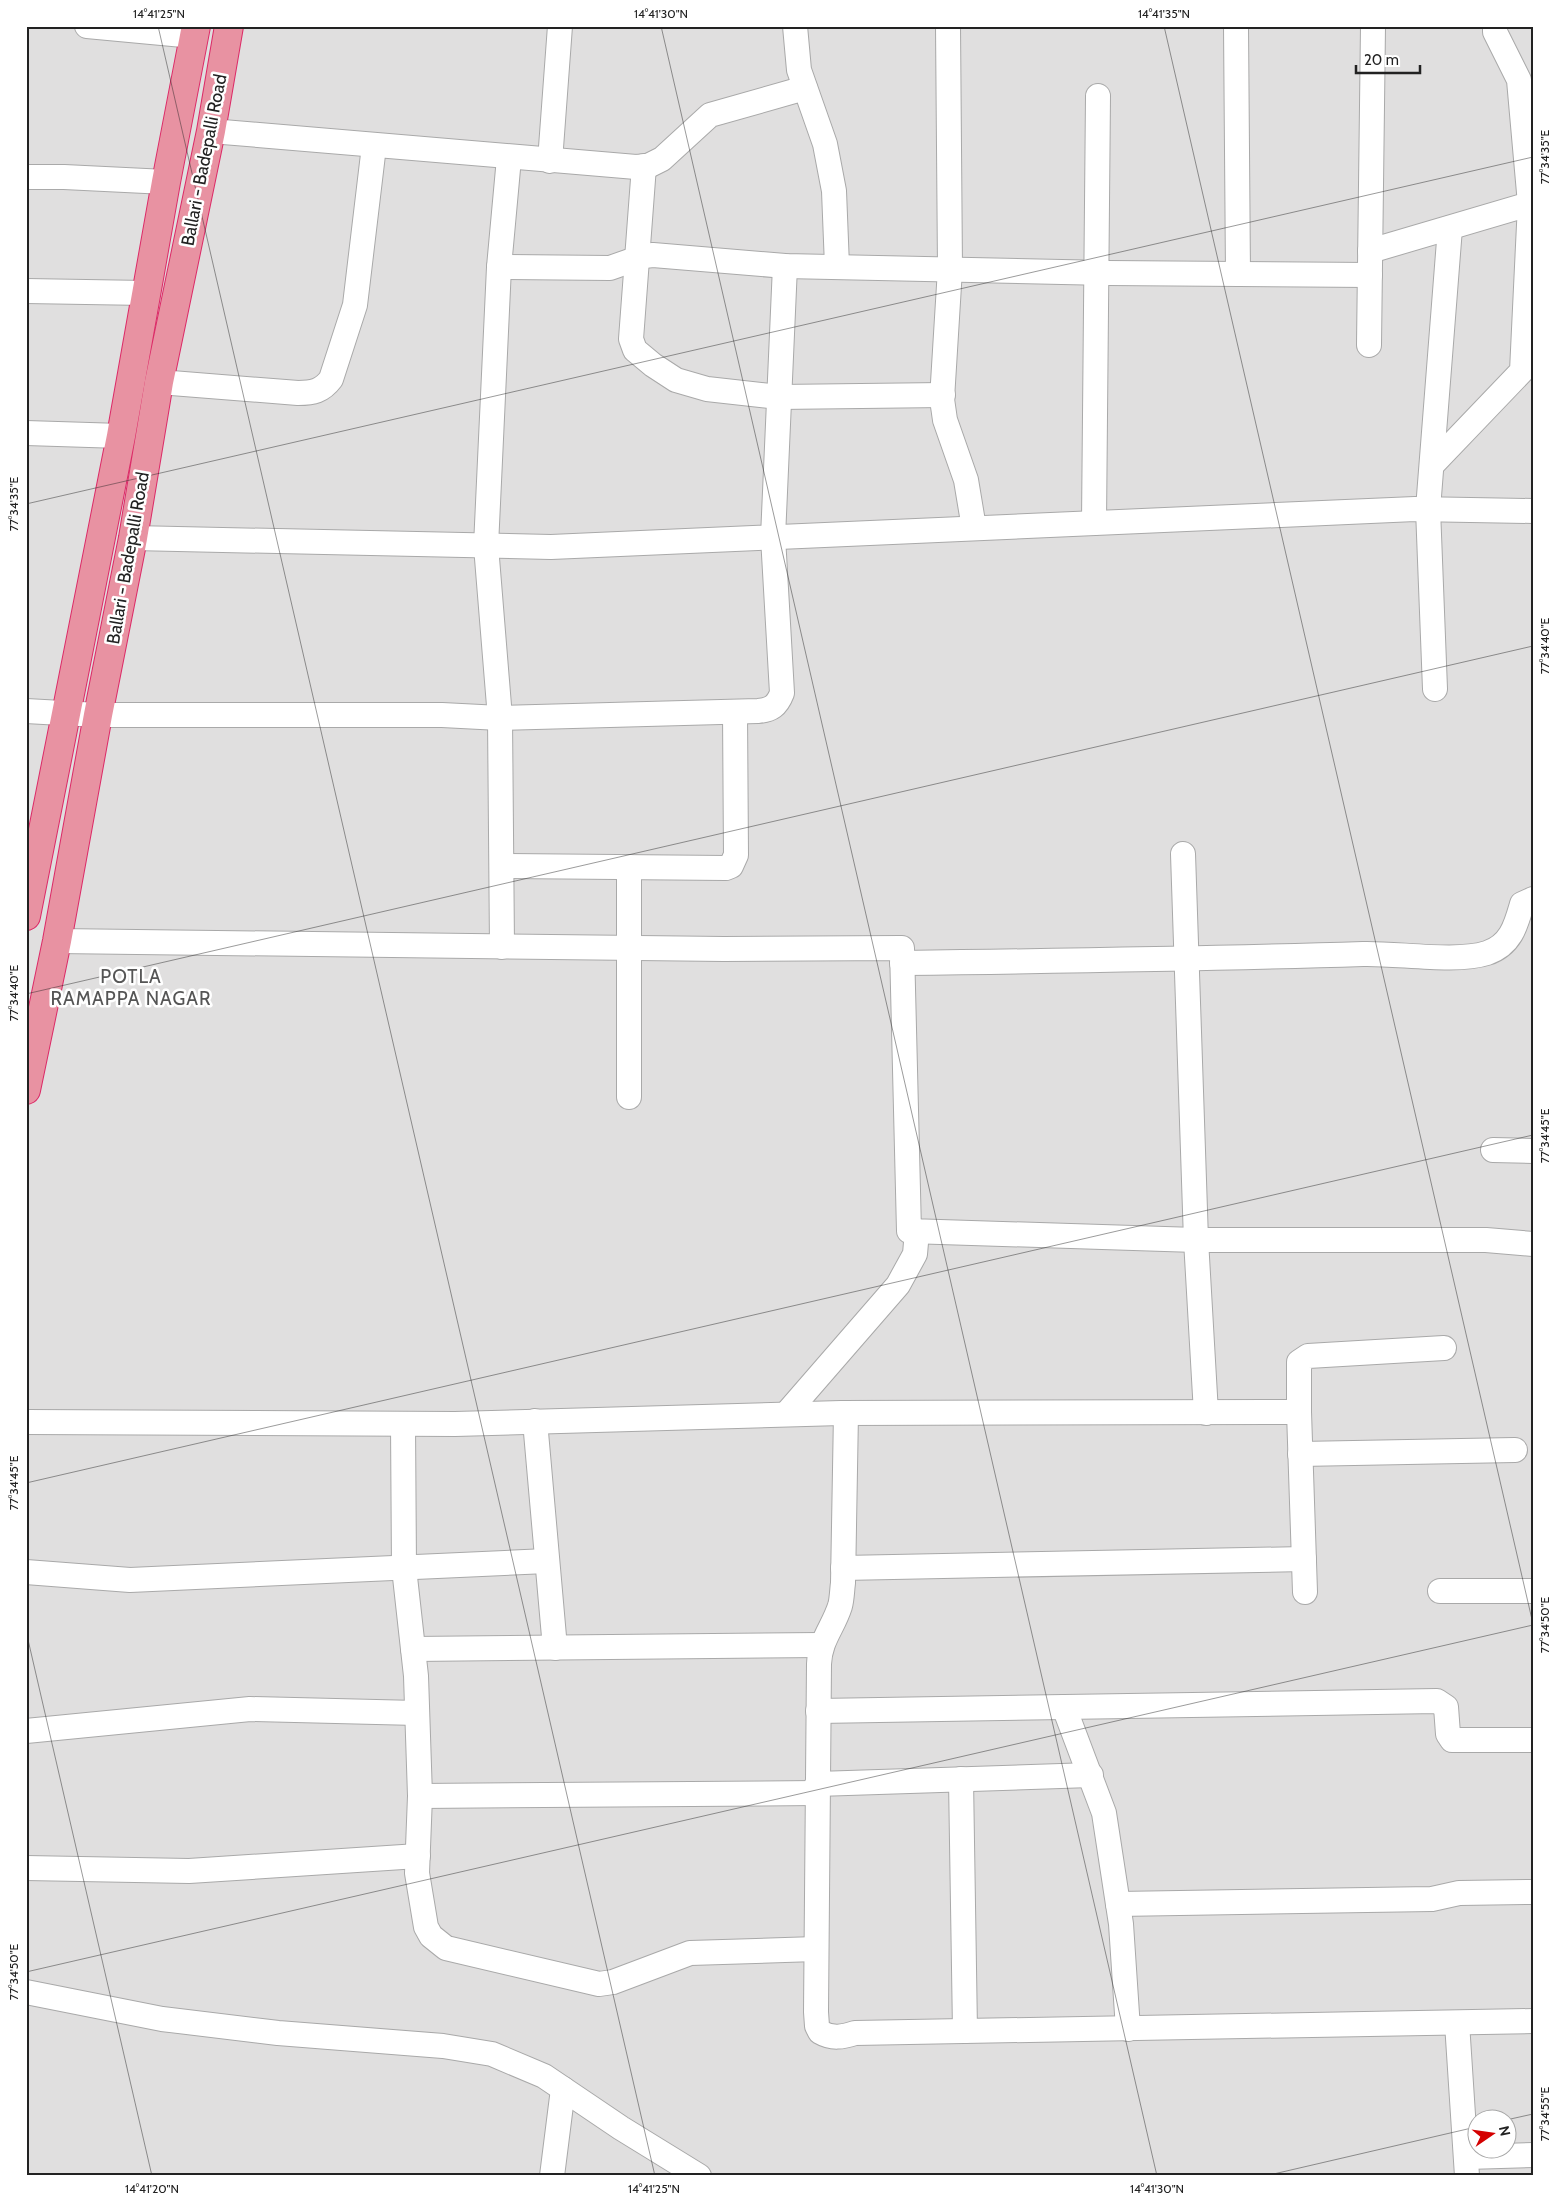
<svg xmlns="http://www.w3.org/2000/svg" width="1559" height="2202" font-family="Cabin,sans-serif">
	<rect width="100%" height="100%" fill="#f2efe9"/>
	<path fill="#e0dfdf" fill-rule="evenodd" d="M 26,26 L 1533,26 L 1533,2176 L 26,2176 ZM 1476,2120 L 1506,2120 L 1506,2150 L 1476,2150 Z"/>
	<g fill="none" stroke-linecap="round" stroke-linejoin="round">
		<g stroke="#a9a9a9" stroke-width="26">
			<g id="minor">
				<polyline points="87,26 194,36"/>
				<polyline points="795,26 799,70 825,144 834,191 837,266"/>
				<polyline points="948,26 950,269 942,399 945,420 966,480 974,528"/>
				<polyline points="1236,26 1238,274"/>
				<polyline points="211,131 636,167 648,166 662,159 710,115 805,88"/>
				<polyline points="550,161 560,26"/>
				<polyline points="644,166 631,339 635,350 653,365 676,380 707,389 779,397 943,395"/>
				<polyline points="26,177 64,177 166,182"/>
				<polyline points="1370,251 1533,203"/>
				<polyline points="499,267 610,268 644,256 653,255 785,266 1108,273 1370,275"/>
				<polyline points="26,291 146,293"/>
				<polyline points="1369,345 1373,26"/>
				<path d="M 159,382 L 298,393 C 313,393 322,391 331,379 L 355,305 L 374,146"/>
				<polyline points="26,433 121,436"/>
				<polyline points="1432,465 1522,371 1530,204 1519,80 1495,32 1495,26"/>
				<polyline points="1094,523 1098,96"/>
				<polyline points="133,538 551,547 1415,509 1533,511"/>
				<polyline points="1435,689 1428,509 1450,228"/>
				<path d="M 26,711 L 98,715 L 442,715 L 500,718 L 758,711 C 771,710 777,706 782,693 L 773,537 L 785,266"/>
				<polyline points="1183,854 1196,1240 1206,1413"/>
				<polyline points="502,866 726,868 731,866 736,855 735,712"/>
				<polyline points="57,941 724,949 902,948 909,1231 1196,1240 1486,1240 1533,1244"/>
				<polyline points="502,947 500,718 486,546 499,267 509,158"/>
				<path d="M 902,963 C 1056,961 1209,959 1363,954 C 1398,953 1456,963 1487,953 C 1511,945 1516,925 1522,904 L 1533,899"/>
				<polyline points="629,1097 629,867"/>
				<polyline points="1493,1150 1533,1151"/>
				<path d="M 846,1413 L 843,1583 C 842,1590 842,1599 840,1606 C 833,1628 820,1640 819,1664 L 816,2012 L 817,2026 L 820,2032 C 832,2039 843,2037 855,2033 L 1533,2021"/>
				<polyline points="786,1414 898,1285 915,1254 917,1231"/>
				<polyline points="535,1421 555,1648"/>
				<polyline points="26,1422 455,1424 841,1413 1299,1412"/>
				<polyline points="403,1424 404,1568 416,1676 420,1796 417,1873 426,1927 431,1936 446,1948 599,1984 613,1982 690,1953 816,1949"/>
				<polyline points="1300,1454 1515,1450"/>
				<polyline points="843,1568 1304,1559"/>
				<polyline points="26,1572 130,1580 547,1561"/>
				<polyline points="1440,1591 1533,1591"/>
				<polyline points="1305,1592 1299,1412 1299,1362 1308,1356 1444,1348"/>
				<polyline points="413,1649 821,1645"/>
				<polyline points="1064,1707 1104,1813 1121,1924 1128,2029"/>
				<polyline points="818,1711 1437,1701 1446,1707 1448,1734 1452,1740 1533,1740"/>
				<polyline points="26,1731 250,1709 417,1713"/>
				<polyline points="961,1779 965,2031"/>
				<polyline points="817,1784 1091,1775"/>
				<polyline points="420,1796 817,1793"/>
				<polyline points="26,1868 189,1871 418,1856"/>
				<polyline points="1118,1904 1432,1899 1459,1893 1533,1892"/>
				<polyline points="26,1992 162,2019 278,2033 443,2046 492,2054 544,2076 621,2128 699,2176"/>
				<polyline points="1457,2023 1467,2176"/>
				<polyline points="1467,2157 1533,2155"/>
				<polyline points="552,2176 563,2089"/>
			</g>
		</g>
		<g stroke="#dc2a67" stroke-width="30">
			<g id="highway">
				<polyline points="26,916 121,436 166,182 196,26"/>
				<polyline points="26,1090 57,941 98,715 133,538 159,382 211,131 229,26"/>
			</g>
		</g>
		<use href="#minor" stroke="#fff" stroke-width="24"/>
		<use href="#highway" stroke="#e892a2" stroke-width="28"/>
	</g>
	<path fill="none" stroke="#222" stroke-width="1" stroke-opacity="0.45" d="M 158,26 L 655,2176M 661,26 L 1157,2176M 1164,26 L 1533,1624M 26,504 L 1533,157M 26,994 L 1533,646M 26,1483 L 1533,1135M 26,1631 L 152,2176M 26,1972 L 1533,1625M 1506,2120 L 1533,2114M 1265,2176 L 1476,2127"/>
	<g text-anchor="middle" stroke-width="5" stroke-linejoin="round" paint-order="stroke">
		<g font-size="18" fill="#222" stroke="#fff">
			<text transform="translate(204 160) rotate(-79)" y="6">Ballari - Badepalli Road</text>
			<text transform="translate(128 558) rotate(-80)" y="6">Ballari - Badepalli Road</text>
		</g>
		<g font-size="19" letter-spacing="1" fill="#555" stroke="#fff">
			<text x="131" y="983">POTLA<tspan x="131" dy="22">RAMAPPA NAGAR</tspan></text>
		</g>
	</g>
	<rect width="1559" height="2202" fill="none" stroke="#ffffff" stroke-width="55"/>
	<g transform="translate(1492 2134) rotate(77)"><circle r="24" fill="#ffffff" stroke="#a7a7a7"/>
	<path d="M0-4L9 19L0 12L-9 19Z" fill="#d40000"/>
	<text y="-8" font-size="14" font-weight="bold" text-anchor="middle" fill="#222222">N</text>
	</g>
	<path d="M1356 65v8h64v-8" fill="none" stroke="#222222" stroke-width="2.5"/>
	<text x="1364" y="65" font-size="15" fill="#222222" stroke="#ffffff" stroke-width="4" paint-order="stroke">20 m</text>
	<rect x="28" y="28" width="1504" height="2146" fill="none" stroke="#222" stroke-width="2"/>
	<g font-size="12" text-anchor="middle" fill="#222">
		<text x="159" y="18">14°41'25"N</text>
		<text x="661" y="18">14°41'30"N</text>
		<text x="1164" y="18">14°41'35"N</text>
		<text transform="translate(1545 157) rotate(-90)" y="4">77°34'35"E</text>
		<text transform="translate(14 504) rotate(-90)" y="4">77°34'35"E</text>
		<text transform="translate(1545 646) rotate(-90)" y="4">77°34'40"E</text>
		<text transform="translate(14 993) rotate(-90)" y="4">77°34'40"E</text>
		<text transform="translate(1545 1136) rotate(-90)" y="4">77°34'45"E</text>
		<text transform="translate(14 1483) rotate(-90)" y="4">77°34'45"E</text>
		<text transform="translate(1545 1625) rotate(-90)" y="4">77°34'50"E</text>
		<text transform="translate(14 1972) rotate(-90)" y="4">77°34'50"E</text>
		<text transform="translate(1545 2114) rotate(-90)" y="4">77°34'55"E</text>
		<text x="152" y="2193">14°41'20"N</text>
		<text x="654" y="2193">14°41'25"N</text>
		<text x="1157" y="2193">14°41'30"N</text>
	</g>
</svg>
